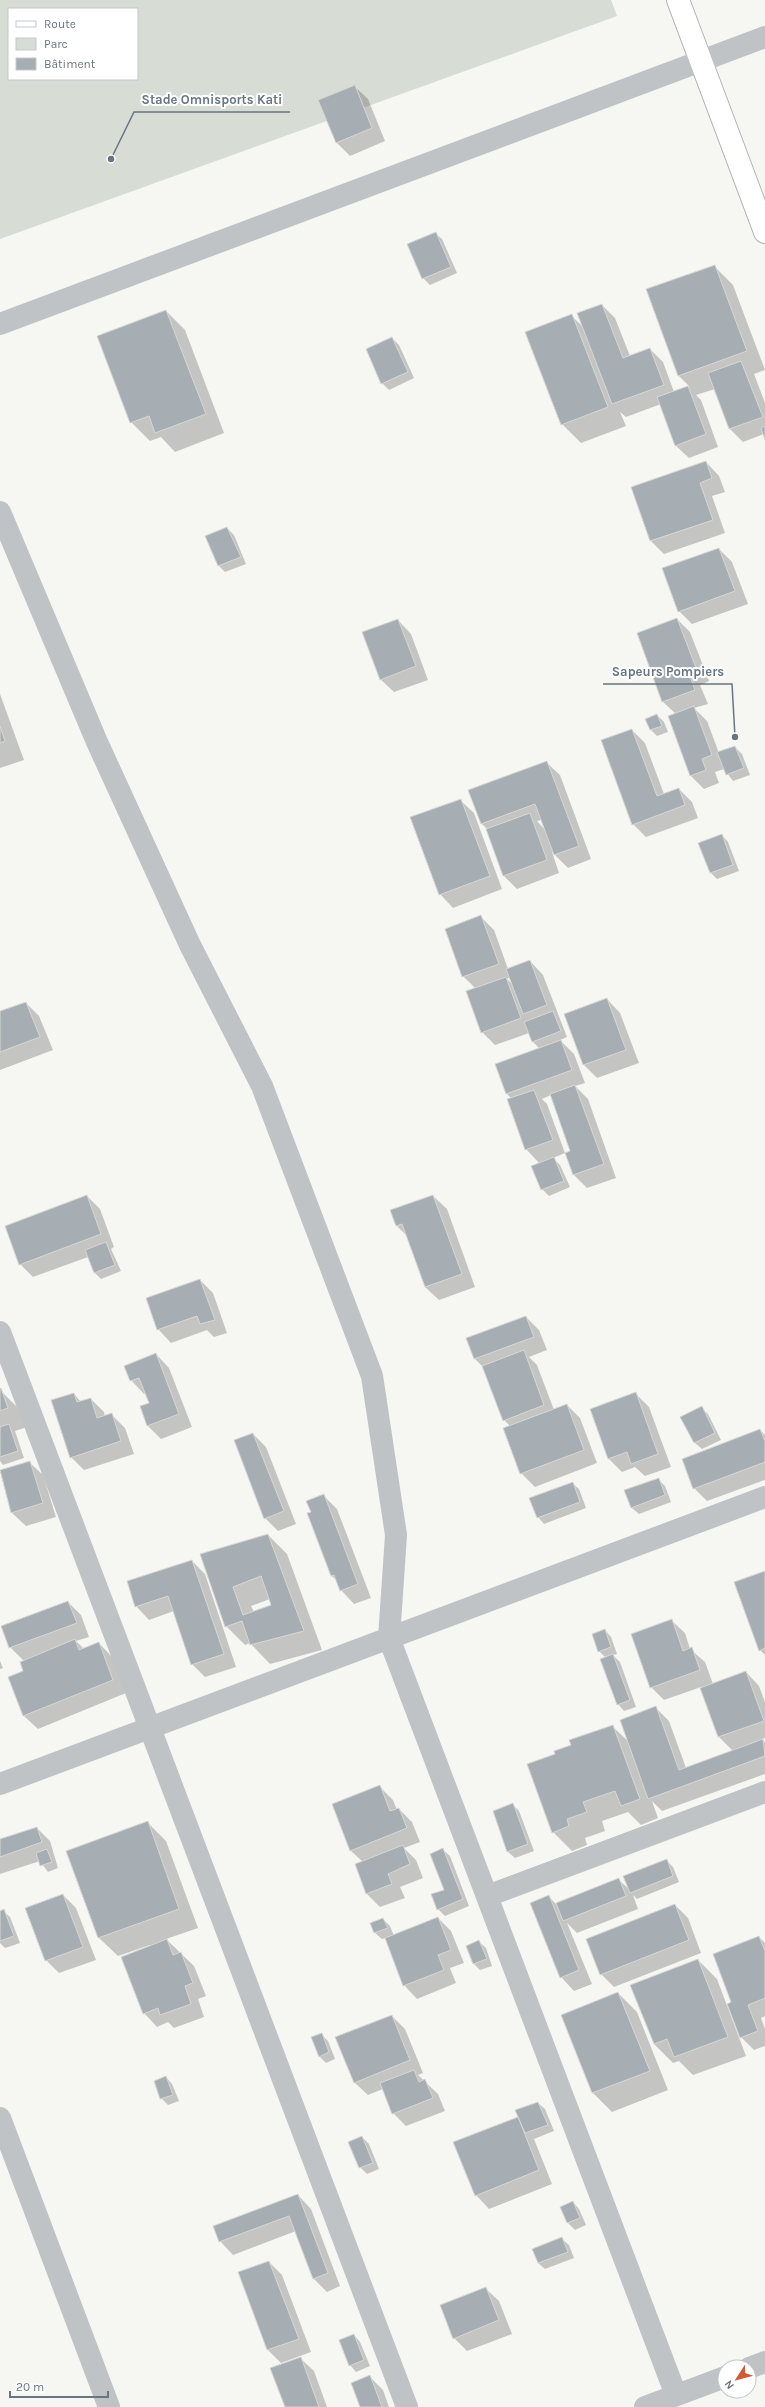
<svg xmlns="http://www.w3.org/2000/svg" width="765" height="2407" font-family="Karla,sans-serif">
	<rect width="100%" height="100%" fill="#f6f6f3"/>
	<path fill="#d7dcd4" fill-rule="evenodd" d="M 0,0 L 611,0 L 617,16 L 0,239 ZM 9,9 L 137,9 L 137,79 L 9,79 Z"/>
	<g fill="#0003" fill-rule="evenodd">
		<polygon points="354,86 368,99 385,141 350,156 336,142"/>
		<polygon points="435,233 442,239 457,273 430,285 423,278"/>
		<polygon points="714,266 733,285 765,370 754,374 765,403 765,437 764,434 743,442 730,429 715,389 696,395 701,400 718,447 689,458 675,445 661,404 626,417 620,412 626,426 581,443 562,424 571,315 584,328 602,305 615,318 630,356 650,349 663,362 674,392 689,386 679,376 647,290"/>
		<polygon points="166,311 185,330 224,433 175,452 161,437 150,441 131,422"/>
		<polygon points="392,338 399,345 414,378 389,390 382,383"/>
		<polygon points="706,462 719,476 725,492 712,496 725,533 664,554 651,541 632,488"/>
		<polygon points="227,528 234,535 246,564 225,572 219,566"/>
		<polygon points="719,549 732,562 748,604 692,624 679,611"/>
		<polygon points="677,619 690,632 709,681 700,685 708,704 694,708 707,721 719,753 735,747 742,754 750,775 733,781 724,769 715,772 719,783 704,789 691,776 676,714 663,702 638,634"/>
		<polygon points="398,620 411,634 428,680 394,692 380,679"/>
		<polygon points="0,694 24,760 0,768"/>
		<polygon points="657,715 664,722 668,732 657,736 650,729"/>
		<polygon points="632,730 645,743 664,794 679,789 692,802 698,818 646,837 633,824"/>
		<path d="M 546,762 L 560,775 L 591,859 L 568,868 L 552,852 L 559,873 L 517,889 L 503,875 L 488,830 L 482,824 ZM 541,820 L 545,830 L 537,821 Z"/>
		<polygon points="460,800 474,813 502,889 453,908 440,894"/>
		<polygon points="722,835 728,842 739,871 717,879 711,873"/>
		<path d="M 481,917 L 494,930 L 508,969 L 530,961 L 543,975 L 567,1037 L 560,1040 L 574,1054 L 585,1083 L 575,1086 L 588,1099 L 616,1178 L 587,1188 L 574,1175 L 567,1154 L 572,1151 L 551,1095 L 542,1099 L 547,1104 L 565,1153 L 553,1158 L 560,1165 L 570,1187 L 549,1196 L 542,1189 L 540,1164 L 526,1149 L 512,1099 L 507,1094 L 540,1049 L 533,1042 L 529,1033 L 495,1045 L 482,1032 L 476,989 L 463,976 ZM 510,977 L 514,986 L 507,979 Z"/>
		<polygon points="607,999 620,1013 639,1063 597,1078 584,1065"/>
		<polygon points="26,1003 39,1016 53,1050 0,1070 0,1012"/>
		<polygon points="87,1196 100,1209 114,1247 111,1249 121,1271 101,1279 94,1272 88,1257 33,1277 20,1264"/>
		<polygon points="433,1196 447,1209 475,1287 439,1300 425,1287 407,1236 397,1226"/>
		<polygon points="200,1280 213,1293 227,1333 214,1337 207,1330 171,1343 158,1329"/>
		<polygon points="526,1317 539,1330 547,1350 529,1357 537,1365 554,1410 567,1405 580,1418 597,1463 535,1487 521,1473 510,1426 504,1420 484,1368 475,1359 467,1338"/>
		<polygon points="156,1354 169,1368 192,1427 161,1439 148,1426 141,1407 150,1404 146,1393 144,1394 131,1380"/>
		<polygon points="0,1390 19,1409 27,1427 15,1431 24,1458 3,1465 0,1461"/>
		<polygon points="74,1394 81,1402 91,1399 104,1412 105,1417 112,1415 125,1428 134,1454 84,1470 71,1457"/>
		<polygon points="636,1394 649,1407 671,1467 645,1476 635,1467 622,1472 609,1459"/>
		<polygon points="701,1408 708,1414 721,1440 702,1449 695,1443 682,1418"/>
		<polygon points="760,1430 765,1435 765,1480 707,1501 694,1488"/>
		<polygon points="253,1434 266,1447 296,1524 278,1531 265,1518"/>
		<polygon points="29,1462 43,1475 56,1517 26,1526 12,1513 0,1471"/>
		<polygon points="658,1479 665,1486 671,1502 639,1514 632,1508 626,1491"/>
		<polygon points="572,1483 579,1489 586,1508 544,1524 538,1517"/>
		<polygon points="324,1496 337,1509 371,1598 354,1604 341,1590 338,1582 332,1576 308,1514 312,1513"/>
		<path d="M 268,1535 L 287,1554 L 322,1650 L 270,1664 L 250,1643 L 245,1645 L 226,1626 L 201,1555 ZM 270,1599 L 273,1605 L 254,1612 L 251,1606 Z"/>
		<polygon points="192,1561 205,1574 236,1667 205,1677 192,1664 174,1611 149,1620 136,1606"/>
		<polygon points="765,1572 765,1655 760,1650"/>
		<polygon points="68,1602 81,1615 89,1637 76,1641 84,1649 99,1643 112,1657 126,1693 38,1729 24,1716 9,1678 24,1671 24,1661 10,1647"/>
		<polygon points="671,1620 685,1633 690,1649 705,1662 713,1684 746,1672 759,1686 765,1702 765,1738 762,1739 765,1743 765,1774 662,1811 652,1801 658,1818 641,1825 628,1812 602,1821 605,1831 585,1838 587,1845 572,1851 553,1832 556,1755 612,1726 629,1742 656,1708 669,1721 686,1768 733,1751 719,1737 701,1687 664,1700 651,1687"/>
		<polygon points="605,1630 611,1637 617,1654 613,1655 620,1662 636,1707 624,1711 618,1704 606,1658 599,1651"/>
		<polygon points="0,1661 3,1668 0,1669"/>
		<polygon points="380,1787 393,1800 397,1810 399,1809 412,1822 420,1842 404,1848 416,1860 423,1878 400,1887 405,1898 380,1907 367,1894 356,1865 363,1862 351,1851 333,1805"/>
		<polygon points="512,1804 519,1811 534,1851 515,1858 508,1852"/>
		<polygon points="147,1822 166,1841 198,1928 166,1939 194,1966 206,1996 198,1999 204,2017 174,2028 168,2022 157,2027 144,2013 150,1945 118,1956 99,1938"/>
		<polygon points="37,1828 50,1841 58,1868 48,1872 40,1861 0,1874 0,1840"/>
		<polygon points="443,1850 450,1856 469,1906 445,1916 438,1909 445,1890"/>
		<polygon points="666,1860 673,1867 679,1882 637,1899 633,1895 638,1909 577,1933 567,1923 592,1984 574,1991 561,1977 548,1896 556,1904 619,1880 630,1890"/>
		<polygon points="63,1895 76,1908 96,1960 59,1973 46,1960"/>
		<polygon points="675,1905 688,1918 701,1953 614,1987 601,1974"/>
		<polygon points="3,1911 10,1917 20,1943 5,1948 0,1943 0,1912"/>
		<polygon points="438,1918 451,1931 464,1963 450,1968 456,1983 417,1999 404,1985 386,1938 382,1939 375,1933 371,1924 383,1919 390,1926 394,1936"/>
		<polygon points="759,1937 765,1943 765,2016 761,2018 765,2029 765,2046 754,2050 741,2037 733,2003"/>
		<polygon points="479,1942 486,1948 492,1966 480,1970 474,1964"/>
		<polygon points="698,1960 717,1979 746,2056 693,2075 679,2061 673,2063 654,2044"/>
		<polygon points="618,1993 637,2012 668,2090 612,2112 593,2093 563,2015"/>
		<polygon points="392,2016 405,2029 423,2073 418,2075 438,2094 445,2111 406,2126 393,2113 383,2089 368,2095 354,2082"/>
		<polygon points="321,2034 328,2041 335,2059 326,2063 319,2056"/>
		<polygon points="166,2077 172,2084 179,2101 168,2105 161,2098"/>
		<polygon points="538,2103 545,2109 554,2131 534,2139 552,2184 489,2209 476,2195 517,2118 521,2121"/>
		<polygon points="362,2137 369,2144 379,2169 367,2174 360,2167"/>
		<polygon points="298,2195 311,2209 340,2286 327,2292 313,2278 296,2231 233,2255 220,2241"/>
		<polygon points="573,2202 579,2209 586,2225 575,2230 568,2223 562,2207"/>
		<polygon points="562,2239 569,2245 574,2258 545,2269 538,2263"/>
		<polygon points="269,2262 282,2275 311,2352 281,2363 268,2350"/>
		<polygon points="485,2288 499,2301 512,2334 467,2351 454,2338"/>
		<polygon points="354,2335 360,2342 370,2366 356,2372 350,2365"/>
		<polygon points="300,2358 314,2371 327,2407 286,2407"/>
		<polygon points="370,2377 383,2390 389,2407 361,2407"/>
	</g>
	<g fill="#a7aeb3" stroke="#d7d7d5" fill-rule="evenodd">
		<polygon points="355,85 372,128 336,143 318,100"/>
		<polygon points="436,232 451,267 422,279 407,244"/>
		<polygon points="715,265 747,351 678,376 646,289"/>
		<polygon points="602,304 623,358 650,348 664,385 612,404 577,313"/>
		<polygon points="166,310 206,414 155,433 149,416 130,423 97,336"/>
		<polygon points="572,314 608,407 561,425 525,332"/>
		<polygon points="392,337 408,372 381,384 366,349"/>
		<polygon points="741,361 763,417 729,429 708,373"/>
		<polygon points="688,386 706,434 675,446 657,397"/>
		<polygon points="765,426 765,440 761,428"/>
		<polygon points="706,461 712,478 700,483 713,520 650,541 631,487"/>
		<polygon points="227,527 241,557 218,566 205,536"/>
		<polygon points="719,548 735,591 678,612 662,568"/>
		<polygon points="677,618 696,668 688,671 695,690 662,702 637,633"/>
		<polygon points="398,619 416,666 380,680 362,632"/>
		<polygon points="694,706 712,755 702,759 706,770 690,776 668,716"/>
		<polygon points="657,714 662,726 650,730 645,719"/>
		<polygon points="0,726 5,741 0,743"/>
		<polygon points="632,729 657,796 679,788 685,805 632,825 601,740"/>
		<polygon points="735,746 744,768 726,775 717,752"/>
		<polygon points="547,761 579,846 554,855 535,804 481,824 468,790"/>
		<polygon points="461,799 490,876 439,895 410,817"/>
		<polygon points="530,813 547,860 503,876 486,829"/>
		<polygon points="722,834 733,865 710,873 698,843"/>
		<polygon points="481,915 499,964 462,977 445,929"/>
		<polygon points="530,960 547,1005 523,1014 506,969"/>
		<polygon points="506,977 521,1018 481,1033 466,991"/>
		<polygon points="607,998 626,1050 583,1065 564,1014"/>
		<polygon points="26,1002 40,1037 0,1052 0,1011"/>
		<polygon points="553,1011 561,1031 532,1042 524,1022"/>
		<polygon points="561,1040 572,1070 506,1094 495,1064"/>
		<polygon points="575,1085 604,1164 573,1175 565,1153 570,1151 550,1094"/>
		<polygon points="534,1090 553,1140 525,1150 507,1099"/>
		<polygon points="554,1157 564,1181 541,1190 531,1166"/>
		<polygon points="87,1195 101,1234 19,1265 5,1226"/>
		<polygon points="433,1195 462,1274 425,1287 402,1224 396,1226 390,1210"/>
		<polygon points="106,1242 115,1265 94,1273 85,1250"/>
		<polygon points="200,1279 215,1320 200,1324 197,1316 157,1330 146,1298"/>
		<polygon points="526,1316 534,1337 474,1359 466,1338"/>
		<polygon points="524,1350 544,1405 503,1421 482,1366"/>
		<polygon points="156,1353 179,1414 147,1426 140,1406 149,1403 139,1378 130,1381 124,1366"/>
		<polygon points="1,1388 8,1408 0,1411 0,1389"/>
		<polygon points="636,1392 658,1454 631,1464 627,1452 608,1459 590,1409"/>
		<polygon points="74,1393 77,1402 91,1398 97,1418 112,1413 121,1441 70,1458 51,1400"/>
		<polygon points="567,1404 584,1450 520,1474 503,1428"/>
		<polygon points="702,1406 715,1433 694,1443 680,1417"/>
		<polygon points="9,1424 18,1451 0,1457 0,1427"/>
		<polygon points="760,1429 765,1441 765,1462 693,1489 682,1459"/>
		<polygon points="253,1433 284,1511 264,1519 234,1440"/>
		<polygon points="30,1461 43,1503 11,1513 0,1470"/>
		<polygon points="659,1478 665,1495 631,1508 624,1490"/>
		<polygon points="573,1482 580,1502 537,1518 529,1498"/>
		<polygon points="324,1494 358,1584 340,1591 334,1575 331,1576 307,1513 311,1512 306,1501"/>
		<path d="M 268,1534 L 304,1631 L 250,1645 L 242,1621 L 225,1627 L 200,1554 ZM 261,1576 L 271,1605 L 243,1615 L 233,1587 Z"/>
		<polygon points="192,1560 224,1654 191,1665 168,1596 135,1607 127,1581"/>
		<polygon points="765,1571 765,1648 759,1651 734,1582"/>
		<polygon points="68,1601 77,1623 9,1648 1,1626"/>
		<polygon points="672,1619 683,1651 692,1647 700,1670 650,1688 631,1634"/>
		<polygon points="605,1629 611,1647 598,1652 592,1634"/>
		<polygon points="75,1639 79,1650 99,1642 113,1680 23,1716 8,1677 23,1671 20,1662"/>
		<polygon points="613,1654 630,1700 617,1705 600,1659"/>
		<polygon points="746,1671 764,1721 718,1737 700,1688"/>
		<polygon points="656,1706 679,1770 763,1739 765,1756 648,1799 620,1720"/>
		<polygon points="613,1725 640,1799 621,1806 615,1791 583,1802 587,1812 567,1819 569,1826 552,1833 527,1764 555,1754 554,1751 571,1745 569,1740"/>
		<polygon points="380,1785 390,1811 399,1808 407,1828 350,1851 332,1804"/>
		<polygon points="513,1803 528,1844 507,1852 493,1811"/>
		<polygon points="148,1821 179,1909 98,1938 66,1851"/>
		<polygon points="37,1827 42,1842 0,1857 0,1839"/>
		<polygon points="403,1845 410,1864 388,1874 392,1884 366,1894 355,1864"/>
		<polygon points="443,1848 463,1899 437,1910 431,1894 444,1890 430,1854"/>
		<polygon points="47,1849 52,1862 40,1866 36,1853"/>
		<polygon points="667,1859 673,1876 630,1893 623,1876"/>
		<polygon points="619,1878 626,1896 563,1921 556,1903"/>
		<polygon points="63,1894 83,1947 45,1961 25,1908"/>
		<polygon points="549,1895 579,1970 560,1978 530,1903"/>
		<polygon points="675,1904 689,1940 600,1975 586,1939"/>
		<polygon points="4,1909 14,1936 0,1941 0,1911"/>
		<polygon points="438,1917 451,1950 438,1955 444,1970 403,1986 385,1938"/>
		<polygon points="383,1918 388,1928 374,1933 370,1923"/>
		<polygon points="759,1936 765,1951 765,1998 748,2005 758,2031 740,2038 727,2004 731,2002 713,1954"/>
		<polygon points="167,1939 173,1955 181,1952 193,1983 185,1986 191,2004 160,2015 158,2008 143,2014 121,1957"/>
		<polygon points="479,1940 487,1959 473,1964 466,1946"/>
		<polygon points="698,1959 728,2037 674,2057 667,2039 654,2044 630,1985"/>
		<polygon points="618,1992 650,2071 592,2093 561,2015"/>
		<polygon points="392,2015 410,2060 354,2083 335,2037"/>
		<polygon points="322,2033 329,2052 319,2057 311,2037"/>
		<polygon points="414,2070 419,2082 425,2079 433,2098 392,2114 380,2083"/>
		<polygon points="166,2076 173,2095 160,2099 154,2081"/>
		<polygon points="538,2102 548,2125 525,2133 515,2110"/>
		<polygon points="518,2117 539,2170 475,2196 453,2142"/>
		<polygon points="362,2136 373,2163 359,2168 348,2142"/>
		<polygon points="298,2194 328,2273 313,2279 289,2216 219,2242 213,2226"/>
		<polygon points="573,2201 580,2218 567,2223 560,2207"/>
		<polygon points="562,2237 568,2252 538,2263 532,2249"/>
		<polygon points="269,2261 299,2339 267,2350 238,2272"/>
		<polygon points="486,2287 499,2320 453,2339 440,2305"/>
		<polygon points="354,2334 364,2360 349,2366 339,2340"/>
		<polygon points="301,2357 319,2407 285,2407 270,2368"/>
		<polygon points="370,2375 382,2407 360,2407 351,2383"/>
	</g>
	<g fill="none" stroke-linecap="round" stroke-linejoin="round">
		<g stroke="#b2b7ba" stroke-width="24">
			<polyline id="secondary" points="678,0 765,232"/>
		</g>
		<g stroke="#bfc3c6" stroke-width="22">
			<polyline points="0,324 765,37"/>
			<polyline points="0,512 97,742 190,945 262,1086 372,1376 396,1535 389,1638 676,2395"/>
			<polyline points="0,1332 407,2407"/>
			<polyline points="0,1784 765,1497"/>
			<polyline points="487,1896 765,1792"/>
			<polyline points="0,2118 109,2407"/>
			<polyline points="749,2368 765,2362"/>
			<polyline points="645,2407 725,2377"/>
		</g>
		<use href="#secondary" stroke="#fff" stroke-width="22"/>
	</g>
	<path fill="none" stroke="#687681" stroke-width="1.5" d="M111 159L134 112H290M735 737L732 684H603"/>
	<g fill="#687681" stroke="#fff" stroke-width="1.5">
		<circle cx="111" cy="159" r="4"/>
		<circle cx="735" cy="737" r="4"/>
	</g>
	<g font-size="13" text-anchor="middle" font-weight="bold" fill="#687681" stroke="#fff" stroke-width="4" stroke-linejoin="round" paint-order="stroke">
		<text x="212" y="104">Stade Omnisports Kati</text>
		<text x="668" y="676">Sapeurs Pompiers</text>
	</g>
	<rect x="8" y="8" width="130" height="72" fill="#ffffff" stroke="#c3c8cd"/>
	<rect x="16" y="21" width="20" height="6" fill="#ffffff" stroke="#c3c8cd"/>
	<text x="44" y="28" font-size="12" fill="#687681">Route</text>
	<rect x="16" y="38" width="20" height="12" fill="#d7dcd4" stroke="#c3c8cd"/>
	<text x="44" y="48" font-size="12" fill="#687681">Parc</text>
	<rect x="16" y="58" width="20" height="12" fill="#a7aeb3" stroke="#c3c8cd"/>
	<text x="44" y="68" font-size="12" fill="#687681">Bâtiment</text>
	<g transform="translate(737 2379) rotate(234)"><circle r="19" fill="#ffffff" stroke="#c3c8cd"/>
	<path d="M0-3L7 15L0 10L-7 15Z" fill="#d25836"/>
	<text y="-6" font-size="11" font-weight="bold" text-anchor="middle" fill="#687681">N</text>
	</g>
	<path d="M10 2391v6h98v-6" fill="none" stroke="#687681" stroke-width="2"/>
	<text x="16" y="2391" font-size="12" fill="#687681" stroke="#ffffff" stroke-width="3" paint-order="stroke">20 m</text>
</svg>
